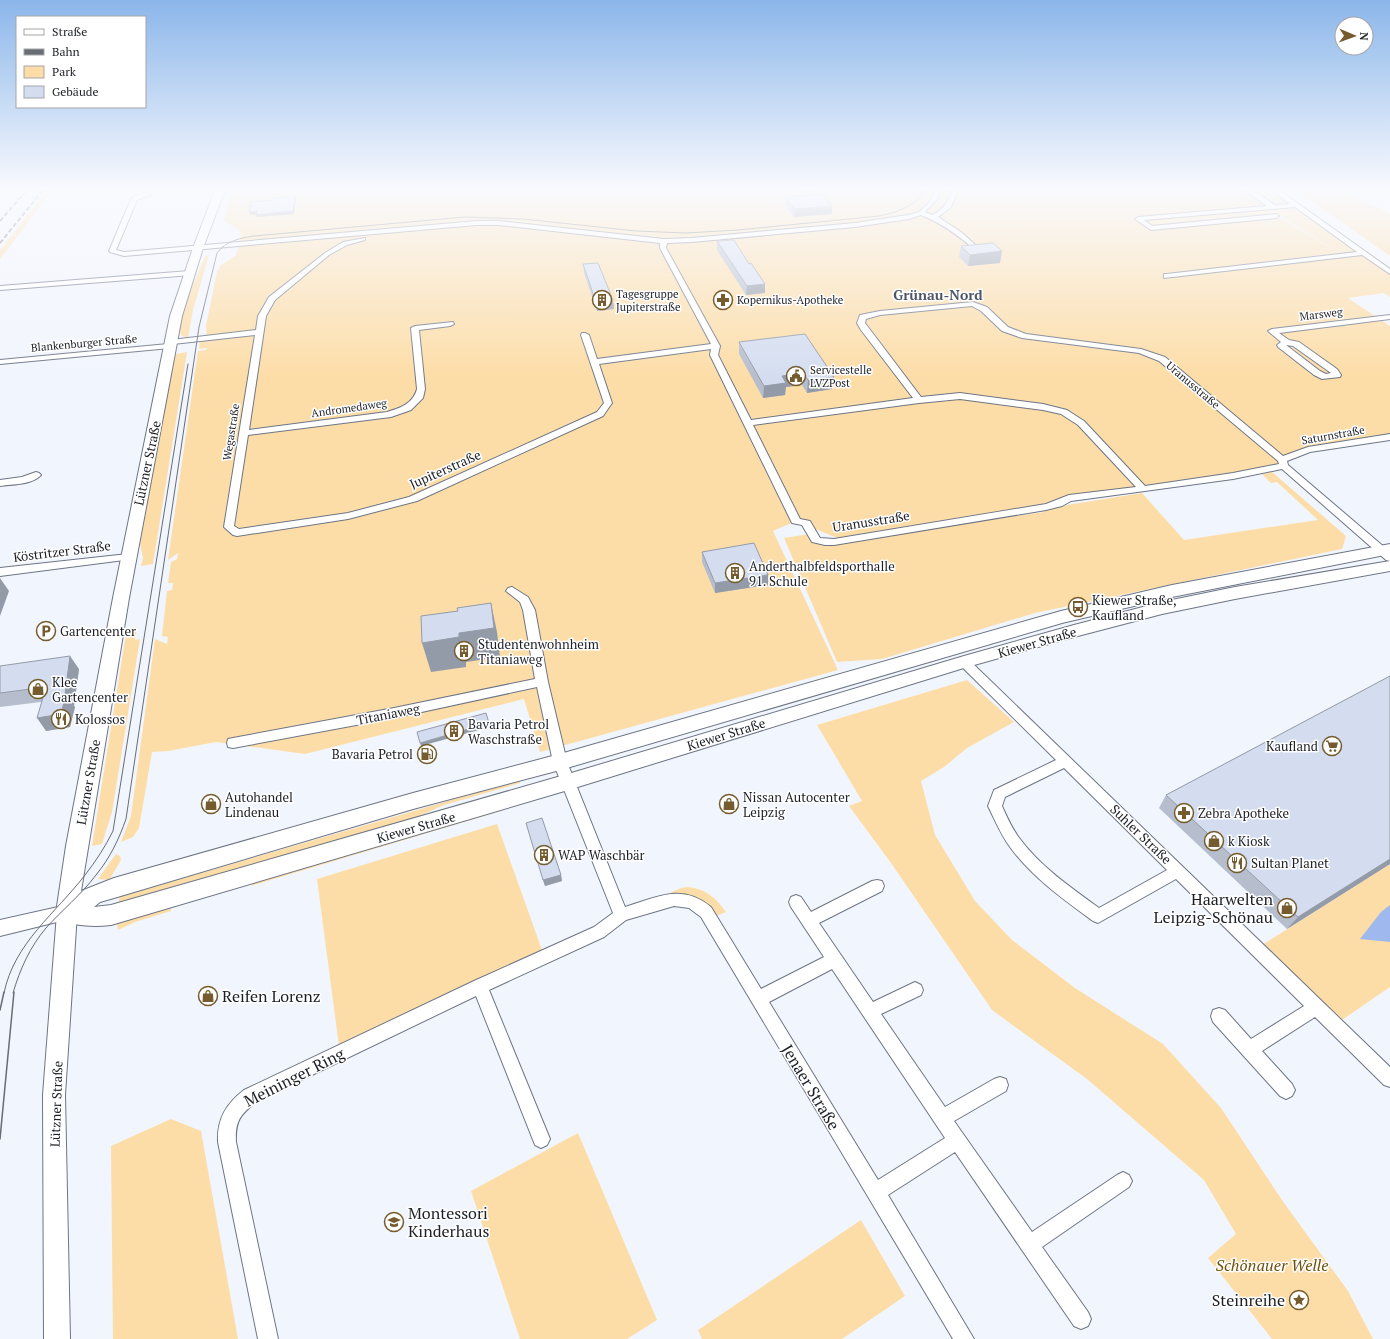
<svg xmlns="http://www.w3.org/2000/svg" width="1390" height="1339" font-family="'PT Serif',serif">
	<rect width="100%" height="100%" fill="#f1f5fd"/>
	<g fill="#fddda7">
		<polygon points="47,190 53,190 0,259 0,250"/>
		<polygon points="231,190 1247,190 1274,207 1264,208 1346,257 1269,209 1278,208 1249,190 1272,190 1390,275 1390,297 1384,293 1348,298 1390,326 1390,437 1308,450 1282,460 1284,466 1069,498 1058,504 845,540 1044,512 1042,509 1142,493 1184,540 1318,520 1277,482 1271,483 1262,474 1272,472 1346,536 1342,549 1035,613 882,659 837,662 784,538 809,534 817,543 826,544 842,540 796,521 773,531 838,670 540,752 524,699 305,754 216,742 168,751 152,752 139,828 133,837 121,842 131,816 155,639 167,644 168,637 162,636 167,591 172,590 173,583 168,583 171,562 177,559 178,553 168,560 198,351 206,350 207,348 199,349 200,341 207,340 206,326 217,272 220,266 236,255 241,235 239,230 224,221"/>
		<polygon points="1296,190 1343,190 1390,214 1390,256"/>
		<path d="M 209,255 L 193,310 L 188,338 L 182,336 C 173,326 200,270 205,256 Z"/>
		<polygon points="187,352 153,564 141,566 143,558 140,543 170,375 175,354"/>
		<polygon points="137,627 135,640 140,639 112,812 102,844 92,846 125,640 129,629"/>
		<polygon points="967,680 1014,722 967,748 944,767 921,781 935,835 975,901 1012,940 1075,988 1163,1044 1221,1108 1284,1203 1348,1291 1373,1339 1272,1339 1208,1258 1236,1234 1204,1180 1087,1079 992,1010 891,863 849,806 862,801 817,725"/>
		<polygon points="520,780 520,783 444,805 397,826 119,907 119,897"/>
		<polygon points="500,807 501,811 251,886 255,880"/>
		<polygon points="497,824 542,950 339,1046 317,879"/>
		<polygon points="116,854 120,856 121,860 109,880 98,879"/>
		<polygon points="1390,864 1390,987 1342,1020 1262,945"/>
		<path d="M 688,887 C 706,889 715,897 726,912 L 716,916 C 703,896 693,894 670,893 L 681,888 Z"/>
		<polygon points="170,905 171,911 135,922 118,930 117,924 128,919"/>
		<polygon points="171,1119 201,1131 238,1339 113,1339 111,1146"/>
		<polygon points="578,1133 657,1320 627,1339 520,1339 471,1191"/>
		<polygon points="861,1220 905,1296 842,1339 702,1339 698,1330"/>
	</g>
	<polygon fill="#9fb8ed" points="1390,905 1390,942 1360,939 1381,912"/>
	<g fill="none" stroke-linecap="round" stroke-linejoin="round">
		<g stroke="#6d7585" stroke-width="2">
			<g id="minor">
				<path d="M 934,190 L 940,190 L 938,198 L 925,212 L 932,215 C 944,210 948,201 953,190 L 959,190 L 950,208 L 938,217 L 961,232 L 981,250 L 981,252 L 977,252 C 960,236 943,224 921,215 L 909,219 L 855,227 L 692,242 L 667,243 L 666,248 L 720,346 L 718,355 L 751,420 L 913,398 L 861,330 L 857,323 L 860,315 L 880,311 L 973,302 L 987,307 L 1008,327 L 1026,334 L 1141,349 L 1165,357 L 1283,456 L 1308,447 L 1390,434 L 1390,440 L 1310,452 L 1287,461 L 1288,465 L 1390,552 L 1390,561 L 1386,560 L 1282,469 L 1233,479 L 1071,501 L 1062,506 L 1046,510 L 834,545 L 825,545 L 812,542 L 802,525 L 792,523 L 791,521 L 710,355 L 711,349 L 599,364 L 612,403 L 603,416 L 417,501 L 348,519 L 237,536 L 233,535 L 224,527 L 255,335 L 173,344 L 174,346 L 170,348 L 0,364 L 0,360 L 168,344 L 167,342 L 171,340 L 256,330 L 258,316 L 269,297 L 325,253 L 343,242 L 365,238 L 365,240 L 347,245 L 329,255 L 275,300 L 266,316 L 249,430 L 387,412 C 400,408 413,404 417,389 L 411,328 L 415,326 L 453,322 L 454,324 L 450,326 L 419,330 L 425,389 L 423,398 L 411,410 L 391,417 L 248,435 L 234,526 L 239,529 L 348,513 L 409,497 L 597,412 L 604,403 L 581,335 L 582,333 L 585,333 L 589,335 L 597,359 L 711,344 L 660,248 L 660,243 L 498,225 L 477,225 L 124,256 L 110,252 L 109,251 L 131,199 C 136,194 145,191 151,195 L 137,200 L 116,250 L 124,252 L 477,221 L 498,221 L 664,239 L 692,238 L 855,223 L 908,215 L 919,212 L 928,204 L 932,198 ZM 972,306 L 981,311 L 1002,331 L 1022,338 L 1139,353 L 1159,361 L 1278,461 L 1279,464 L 1233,473 L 1145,486 L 1084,421 L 1067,410 L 1043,404 L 960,393 L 921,397 L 865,323 L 866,319 L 880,315 ZM 960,399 L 1043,410 L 1061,414 L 1078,425 L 1136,487 L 1069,495 L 1046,504 L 834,539 L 820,538 L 810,521 L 800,519 L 753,425 L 919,403 Z"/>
				<polygon points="1244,190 1252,190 1275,205 1290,204 1272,190 1279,190 1390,269 1390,274 1362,255 1164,278 1164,274 1167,274 1357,252 1295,207 1144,220 1152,226 1276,214 1279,216 1276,218 1151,230 1135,219 1138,217 1267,206"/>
				<polygon points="189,271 192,271 192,275 0,290 0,286"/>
				<path d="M 1390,315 L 1390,319 L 1279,333 L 1289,340 L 1299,342 L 1337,369 L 1341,375 L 1340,377 L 1322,379 L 1314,375 L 1278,347 L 1277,345 L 1281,342 L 1268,331 L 1272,329 ZM 1286,345 L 1293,346 L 1331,373 L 1326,374 L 1320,371 Z"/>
				<path d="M 36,472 L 39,473 L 41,475 C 32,485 13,484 0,486 L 0,480 L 22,477 Z"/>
				<polygon points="128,554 132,555 133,557 132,559 0,576 0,568"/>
				<path d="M 512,587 L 528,597 L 535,610 L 548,682 L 567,762 L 625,907 C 657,897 682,883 711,907 L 761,989 L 824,957 L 791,907 L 789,902 L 791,897 L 796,895 L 801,897 L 811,912 L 872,881 L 877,880 L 882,881 L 884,886 L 882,891 L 819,923 L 873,1002 L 915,982 L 921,985 L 923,990 L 921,995 L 881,1014 L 945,1107 L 994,1079 L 1000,1077 L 1006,1079 L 1008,1085 L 1006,1091 L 954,1121 L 1032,1232 L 1117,1175 L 1123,1172 L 1129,1175 L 1132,1181 L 1129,1187 L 1042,1247 L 1088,1312 L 1091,1319 L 1088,1326 L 1081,1329 L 1074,1326 L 955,1152 L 888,1195 L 974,1339 L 953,1339 L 701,917 L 689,908 L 674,906 L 626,920 L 604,937 L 489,990 L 550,1139 L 547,1145 L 541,1148 L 535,1145 L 476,996 L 256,1102 C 240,1115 235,1121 236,1142 L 278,1339 L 258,1339 L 218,1142 C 217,1119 226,1104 244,1090 L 474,981 L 594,927 L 613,913 L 553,762 L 537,687 L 394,718 L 233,748 L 228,747 L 227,743 L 228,739 L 233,738 L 394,708 L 535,679 L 523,610 L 520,602 L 506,591 L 508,588 ZM 832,969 L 945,1138 L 878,1180 L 769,1002 Z"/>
				<path d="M 964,658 L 968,659 L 1390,1067 L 1390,1087 L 1384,1085 L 1315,1017 L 1262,1051 L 1292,1084 L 1295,1090 L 1292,1096 L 1286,1099 L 1280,1096 L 1213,1022 L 1211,1016 L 1213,1010 L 1219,1008 L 1225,1010 L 1251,1039 L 1304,1006 L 1176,879 L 1098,923 L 1093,921 C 1063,899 1032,877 1010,847 C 1001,835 995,820 988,806 L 994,790 L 1056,760 L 960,665 L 958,662 L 960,659 ZM 1064,768 L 1167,870 L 1099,908 C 1070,887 1041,867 1020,839 C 1012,829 1007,817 1002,806 L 1005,797 Z"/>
			</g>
		</g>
		<g stroke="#6d7585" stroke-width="2">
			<polygon id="tertiary" points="67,905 73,908 76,913 73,918 0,936 0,920"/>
		</g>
		<g stroke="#6d7585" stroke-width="2">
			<polygon id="secondary" points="67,904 74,907 77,913 65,1095 70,1339 44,1339 43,1095 57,913 60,907"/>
		</g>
		<g stroke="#6d7585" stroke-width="2">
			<path id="primary" d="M 215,190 L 225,190 L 203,248 L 182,316 L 129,598 L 81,891 L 114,878 L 413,793 L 560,754 L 1061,611 L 1172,585 L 1390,544 L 1390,554 L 1172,597 L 1062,623 L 560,770 L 413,809 L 114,898 L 100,902 L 94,907 L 111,905 L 568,774 L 964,656 L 1074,625 L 1162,602 L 1235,587 L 1390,561 L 1390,571 L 1235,599 L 1162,614 L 1074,637 L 967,667 L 568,790 L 111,925 C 93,927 76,926 59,920 L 56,913 L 66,846 L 113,598 L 170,316 L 193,248 Z"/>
		</g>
		<use href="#minor" fill="#fff" fill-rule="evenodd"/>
		<use href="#tertiary" fill="#fff" fill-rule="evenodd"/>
		<use href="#secondary" fill="#fff" fill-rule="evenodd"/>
		<use href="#primary" fill="#fff" fill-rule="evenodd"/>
		<g stroke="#686c73" stroke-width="1">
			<path d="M 4,993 C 14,943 56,913 85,875 C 96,861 105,847 113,831 L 188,364"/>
			<path d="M 13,993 C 20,969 30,947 46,928 C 62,910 81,895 96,875 C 110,858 119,839 126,819 L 199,327 L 217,253 C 226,241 240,238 254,236 L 465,217 L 523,219 L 636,231 L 686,233 L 738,230 L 879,216 C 897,212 915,207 925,190"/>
		</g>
		<g stroke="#686c73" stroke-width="1.5">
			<polyline points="0,1010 4,992"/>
			<polyline points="0,1139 14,992"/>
		</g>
		<g stroke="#686c73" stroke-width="2" stroke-dasharray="4.5 2.5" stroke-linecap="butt">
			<polyline points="0,221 27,190"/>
			<polyline points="0,243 43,190"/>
		</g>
	</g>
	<g fill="#b6bece">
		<polygon points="785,197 832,206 832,214 794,217 785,205"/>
		<polygon points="717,241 765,293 746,295 717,250"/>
		<polygon points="961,246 1002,251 1000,263 968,266 959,257"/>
		<polygon points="583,264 613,300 614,309 597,311 584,273"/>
		<polygon points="739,342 834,377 832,389 807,393 802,385 786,387 785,395 763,398 739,354"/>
		<polygon points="702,552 768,575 768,585 715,593 702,562"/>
		<polygon points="0,666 79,669 74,706 75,707 70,727 46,731 41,702 0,707"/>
		<polygon points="1390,676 1390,864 1287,929 1159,808 1166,795"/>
		<polygon points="526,823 561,875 562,881 545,886"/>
	</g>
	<g fill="#949ba8">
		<polygon points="802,190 816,190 815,191 802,193"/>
		<polygon points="295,196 296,199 294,214 257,217 256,215"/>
		<polygon points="832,206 832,214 794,217 795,209"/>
		<polygon points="257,211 258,214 250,215 249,212"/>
		<polygon points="1002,251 1000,263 968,266 970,255"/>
		<polygon points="765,284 765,293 746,295 747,286"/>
		<polygon points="613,300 614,309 597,311 596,302"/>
		<polygon points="803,373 802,385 786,387 785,395 763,398 764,386 782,376"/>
		<polygon points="834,377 832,389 807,393 808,380"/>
		<polygon points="768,575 768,585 715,593 715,583"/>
		<polygon points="0,578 9,591 0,616"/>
		<polygon points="491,603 497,632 500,657 466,662 466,667 431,672 422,643"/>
		<polygon points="70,656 79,669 74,706 75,707 70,727 46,731 37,718"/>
		<polygon points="489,723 490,727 421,746 420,743"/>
		<polygon points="1390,859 1390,864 1287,929 1298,917"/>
		<polygon points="561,875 562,881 545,886 543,880"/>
	</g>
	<g fill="#d4ddf0" stroke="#949ba8">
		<polygon points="822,194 832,206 795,209 785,197"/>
		<polygon points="295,196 293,211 256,215 257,211 249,212 251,202 273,200 273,198"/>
		<polygon points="734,240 749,264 751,263 765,284 747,286 717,241"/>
		<polygon points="993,243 1002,251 970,255 961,246"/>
		<polygon points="598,263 613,300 596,302 583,264"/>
		<polygon points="805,334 834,377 808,380 803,373 782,376 786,383 764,386 739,342"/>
		<polygon points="754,543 768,575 715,583 702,552"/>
		<polygon points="491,603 494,628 459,633 459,637 422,643 421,616 458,611 457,608"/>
		<polygon points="70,656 65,694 66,694 61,714 37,718 46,687 0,693 0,666"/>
		<polygon points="1390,676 1390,859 1298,917 1166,795"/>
		<polygon points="486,713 489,723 420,743 417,732"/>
		<polygon points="542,818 561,875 543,880 526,823"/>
	</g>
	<linearGradient id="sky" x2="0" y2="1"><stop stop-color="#8bb6ea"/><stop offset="0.5" stop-color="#f9fafe"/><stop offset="1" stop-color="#f9fafe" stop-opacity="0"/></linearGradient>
	<rect width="1390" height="378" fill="url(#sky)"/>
	<defs>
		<g id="building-ring" transform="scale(1)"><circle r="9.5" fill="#fff" stroke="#755b2d" stroke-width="1.5"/><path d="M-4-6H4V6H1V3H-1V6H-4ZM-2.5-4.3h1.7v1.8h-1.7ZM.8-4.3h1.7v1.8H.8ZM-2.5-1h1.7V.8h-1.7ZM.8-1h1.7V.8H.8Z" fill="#755b2d"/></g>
		<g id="pharmacy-ring" transform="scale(1)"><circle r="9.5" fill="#fff" stroke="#755b2d" stroke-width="1.5"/><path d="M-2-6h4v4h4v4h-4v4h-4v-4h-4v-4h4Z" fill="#755b2d"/></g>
		<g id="civic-ring" transform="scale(1)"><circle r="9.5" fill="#fff" stroke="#755b2d" stroke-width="1.5"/><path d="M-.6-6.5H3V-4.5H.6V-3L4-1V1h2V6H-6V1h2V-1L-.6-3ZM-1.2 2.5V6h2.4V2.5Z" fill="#755b2d"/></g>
		<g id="bus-ring" transform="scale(1)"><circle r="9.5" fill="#fff" stroke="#755b2d" stroke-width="1.5"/><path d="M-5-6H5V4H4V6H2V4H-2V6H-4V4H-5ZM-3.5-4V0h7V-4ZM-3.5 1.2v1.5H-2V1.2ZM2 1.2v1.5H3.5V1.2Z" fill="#755b2d"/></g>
		<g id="parking-ring" transform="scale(1)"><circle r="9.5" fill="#fff" stroke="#755b2d" stroke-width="1.5"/><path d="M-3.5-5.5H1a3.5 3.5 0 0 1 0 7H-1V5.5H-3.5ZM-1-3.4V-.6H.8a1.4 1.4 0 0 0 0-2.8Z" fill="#755b2d"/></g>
		<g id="shop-ring" transform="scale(1)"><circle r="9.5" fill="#fff" stroke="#755b2d" stroke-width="1.5"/><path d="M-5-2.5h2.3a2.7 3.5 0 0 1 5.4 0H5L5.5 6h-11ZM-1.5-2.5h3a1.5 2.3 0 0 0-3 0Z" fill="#755b2d"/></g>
		<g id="restaurant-ring" transform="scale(1)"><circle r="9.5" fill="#fff" stroke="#755b2d" stroke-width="1.5"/><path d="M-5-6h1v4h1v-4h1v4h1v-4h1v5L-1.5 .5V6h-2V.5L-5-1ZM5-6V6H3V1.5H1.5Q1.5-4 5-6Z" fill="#755b2d"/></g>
		<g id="supermarket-ring" transform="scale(1)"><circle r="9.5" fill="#fff" stroke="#755b2d" stroke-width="1.5"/><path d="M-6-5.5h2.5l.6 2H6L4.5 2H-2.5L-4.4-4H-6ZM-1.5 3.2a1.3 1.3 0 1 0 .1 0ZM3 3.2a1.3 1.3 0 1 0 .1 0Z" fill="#755b2d"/></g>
		<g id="fuel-ring" transform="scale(1)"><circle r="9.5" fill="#fff" stroke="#755b2d" stroke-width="1.5"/><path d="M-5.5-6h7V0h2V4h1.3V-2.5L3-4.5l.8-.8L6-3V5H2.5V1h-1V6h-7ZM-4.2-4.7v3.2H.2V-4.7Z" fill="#755b2d"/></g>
		<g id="school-ring" transform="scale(1)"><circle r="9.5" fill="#fff" stroke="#755b2d" stroke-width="1.5"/><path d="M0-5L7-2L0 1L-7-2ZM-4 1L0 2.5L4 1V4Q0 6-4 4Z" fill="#755b2d"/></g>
		<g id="sight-ring" transform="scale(1)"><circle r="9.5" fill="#fff" stroke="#755b2d" stroke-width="1.5"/><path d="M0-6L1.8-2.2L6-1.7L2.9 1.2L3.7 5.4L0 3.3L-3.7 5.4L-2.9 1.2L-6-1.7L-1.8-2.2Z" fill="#755b2d"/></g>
	</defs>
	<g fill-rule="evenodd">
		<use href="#building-ring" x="602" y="300"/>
		<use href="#pharmacy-ring" x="723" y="300"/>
		<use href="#civic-ring" x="796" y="376"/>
		<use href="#building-ring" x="735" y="573"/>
		<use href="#bus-ring" x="1078" y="607"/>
		<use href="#parking-ring" x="46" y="631"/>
		<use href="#building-ring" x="464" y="651"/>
		<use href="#shop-ring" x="38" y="689"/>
		<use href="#restaurant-ring" x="61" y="719"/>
		<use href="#building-ring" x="454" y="731"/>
		<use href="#supermarket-ring" x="1332" y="746"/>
		<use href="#fuel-ring" x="427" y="754"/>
		<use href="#shop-ring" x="211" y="804"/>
		<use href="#shop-ring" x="729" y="804"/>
		<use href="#pharmacy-ring" x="1184" y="813"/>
		<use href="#shop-ring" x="1214" y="841"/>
		<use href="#building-ring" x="544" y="855"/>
		<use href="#restaurant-ring" x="1237" y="863"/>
		<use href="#shop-ring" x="1287" y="908"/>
		<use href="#shop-ring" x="208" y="996"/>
		<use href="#school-ring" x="394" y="1222"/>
		<use href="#sight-ring" x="1299" y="1300"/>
	</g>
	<g text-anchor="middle" stroke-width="3" stroke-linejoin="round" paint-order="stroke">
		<g font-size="11" fill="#1c1f26" stroke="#fff" text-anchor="start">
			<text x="616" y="298">Tagesgruppe<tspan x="616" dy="13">Jupiterstraße</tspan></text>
			<text x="737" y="304">Kopernikus-Apotheke</text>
			<text x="810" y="374">Servicestelle<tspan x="810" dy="13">LVZPost</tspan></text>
		</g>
		<g font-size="11" fill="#1c1f26" stroke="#fff">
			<text transform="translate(1321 314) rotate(-7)" y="4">Marsweg</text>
			<text transform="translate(84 343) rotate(-5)" y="4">Blankenburger Straße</text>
			<text transform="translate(1193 385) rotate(40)" y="4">Uranusstraße</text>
			<text transform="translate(349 408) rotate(-8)" y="4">Andromedaweg</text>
			<text transform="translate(231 432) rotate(-81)" y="4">Wegastraße</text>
			<text transform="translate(1333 435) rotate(-10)" y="4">Saturnstraße</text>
		</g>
		<g font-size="13" fill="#1c1f26" stroke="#fff">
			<text transform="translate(147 463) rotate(-78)" y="5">Lützner Straße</text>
			<text transform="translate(445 469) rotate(-24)" y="5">Jupiterstraße</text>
			<text transform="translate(871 521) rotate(-9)" y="5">Uranusstraße</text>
			<text transform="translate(62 551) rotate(-7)" y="5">Köstritzer Straße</text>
			<text transform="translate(1037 642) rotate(-16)" y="5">Kiewer Straße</text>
			<text transform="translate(388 714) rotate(-11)" y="5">Titaniaweg</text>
			<text transform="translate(726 734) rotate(-17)" y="5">Kiewer Straße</text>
			<text transform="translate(88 782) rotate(-80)" y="5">Lützner Straße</text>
			<text transform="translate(416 827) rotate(-16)" y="5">Kiewer Straße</text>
			<text transform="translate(1141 834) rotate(44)" y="5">Suhler Straße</text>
			<text transform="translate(56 1104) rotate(-88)" y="5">Lützner Straße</text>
		</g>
		<g font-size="13" fill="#1c1f26" stroke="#fff" text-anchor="start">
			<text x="749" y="571">Anderthalbfeldsporthalle<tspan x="749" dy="15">91. Schule</tspan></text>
			<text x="1092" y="605">Kiewer Straße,<tspan x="1092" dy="15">Kaufland</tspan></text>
			<text x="60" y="636">Gartencenter</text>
			<text x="478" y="649">Studentenwohnheim<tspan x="478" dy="15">Titaniaweg</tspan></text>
			<text x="52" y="687">Klee<tspan x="52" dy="15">Gartencenter</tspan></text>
			<text x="75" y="724">Kolossos</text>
			<text x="468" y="729">Bavaria Petrol<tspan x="468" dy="15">Waschstraße</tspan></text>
			<text x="1318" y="751" text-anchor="end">Kaufland</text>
			<text x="413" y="759" text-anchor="end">Bavaria Petrol</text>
			<text x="225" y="802">Autohandel<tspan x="225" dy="15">Lindenau</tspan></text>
			<text x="743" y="802">Nissan Autocenter<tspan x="743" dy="15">Leipzig</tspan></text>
			<text x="1198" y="818">Zebra Apotheke</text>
			<text x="1228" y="846">k Kiosk</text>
			<text x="558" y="860">WAP Waschbär</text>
			<text x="1251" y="868">Sultan Planet</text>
		</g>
		<g font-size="14" font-weight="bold" fill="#4e5665" stroke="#fff">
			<text x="938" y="300">Grünau-Nord</text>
		</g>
		<g font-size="16" fill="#1c1f26" stroke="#fff" text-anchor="end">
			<text x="1273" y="905">Haarwelten<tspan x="1273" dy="18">Leipzig-Schönau</tspan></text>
			<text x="222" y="1002" text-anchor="start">Reifen Lorenz</text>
			<text x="408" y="1219" text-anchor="start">Montessori<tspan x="408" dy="18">Kinderhaus</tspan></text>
			<text x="1285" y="1306">Steinreihe</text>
		</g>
		<g font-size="16" fill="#1c1f26" stroke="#fff">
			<text transform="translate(294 1077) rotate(-27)" y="6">Meininger Ring</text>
			<text transform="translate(811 1087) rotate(59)" y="6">Jenaer Straße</text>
		</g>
		<g font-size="16" font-style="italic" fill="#6f500b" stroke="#fff">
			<text x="1272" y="1271">Schönauer Welle</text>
		</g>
	</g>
	<rect x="16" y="16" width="130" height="92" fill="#ffffff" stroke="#a4a5a8"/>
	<rect x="24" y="29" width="20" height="6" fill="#ffffff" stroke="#a4a5a8"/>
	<text x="52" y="36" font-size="12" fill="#1c1f26">Straße</text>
	<rect x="24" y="49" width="20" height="6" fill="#686c73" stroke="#a4a5a8"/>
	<text x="52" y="56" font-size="12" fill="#1c1f26">Bahn</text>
	<rect x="24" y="66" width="20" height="12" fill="#fddda7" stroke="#a4a5a8"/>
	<text x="52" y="76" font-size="12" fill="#1c1f26">Park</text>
	<rect x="24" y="86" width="20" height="12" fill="#d4ddf0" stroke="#a4a5a8"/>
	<text x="52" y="96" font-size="12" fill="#1c1f26">Gebäude</text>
	<g transform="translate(1354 36) rotate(92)"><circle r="19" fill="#ffffff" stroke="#a4a5a8"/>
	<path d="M0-3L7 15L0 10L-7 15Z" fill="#755b2d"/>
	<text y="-6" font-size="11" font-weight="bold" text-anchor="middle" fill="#1c1f26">N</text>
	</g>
</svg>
